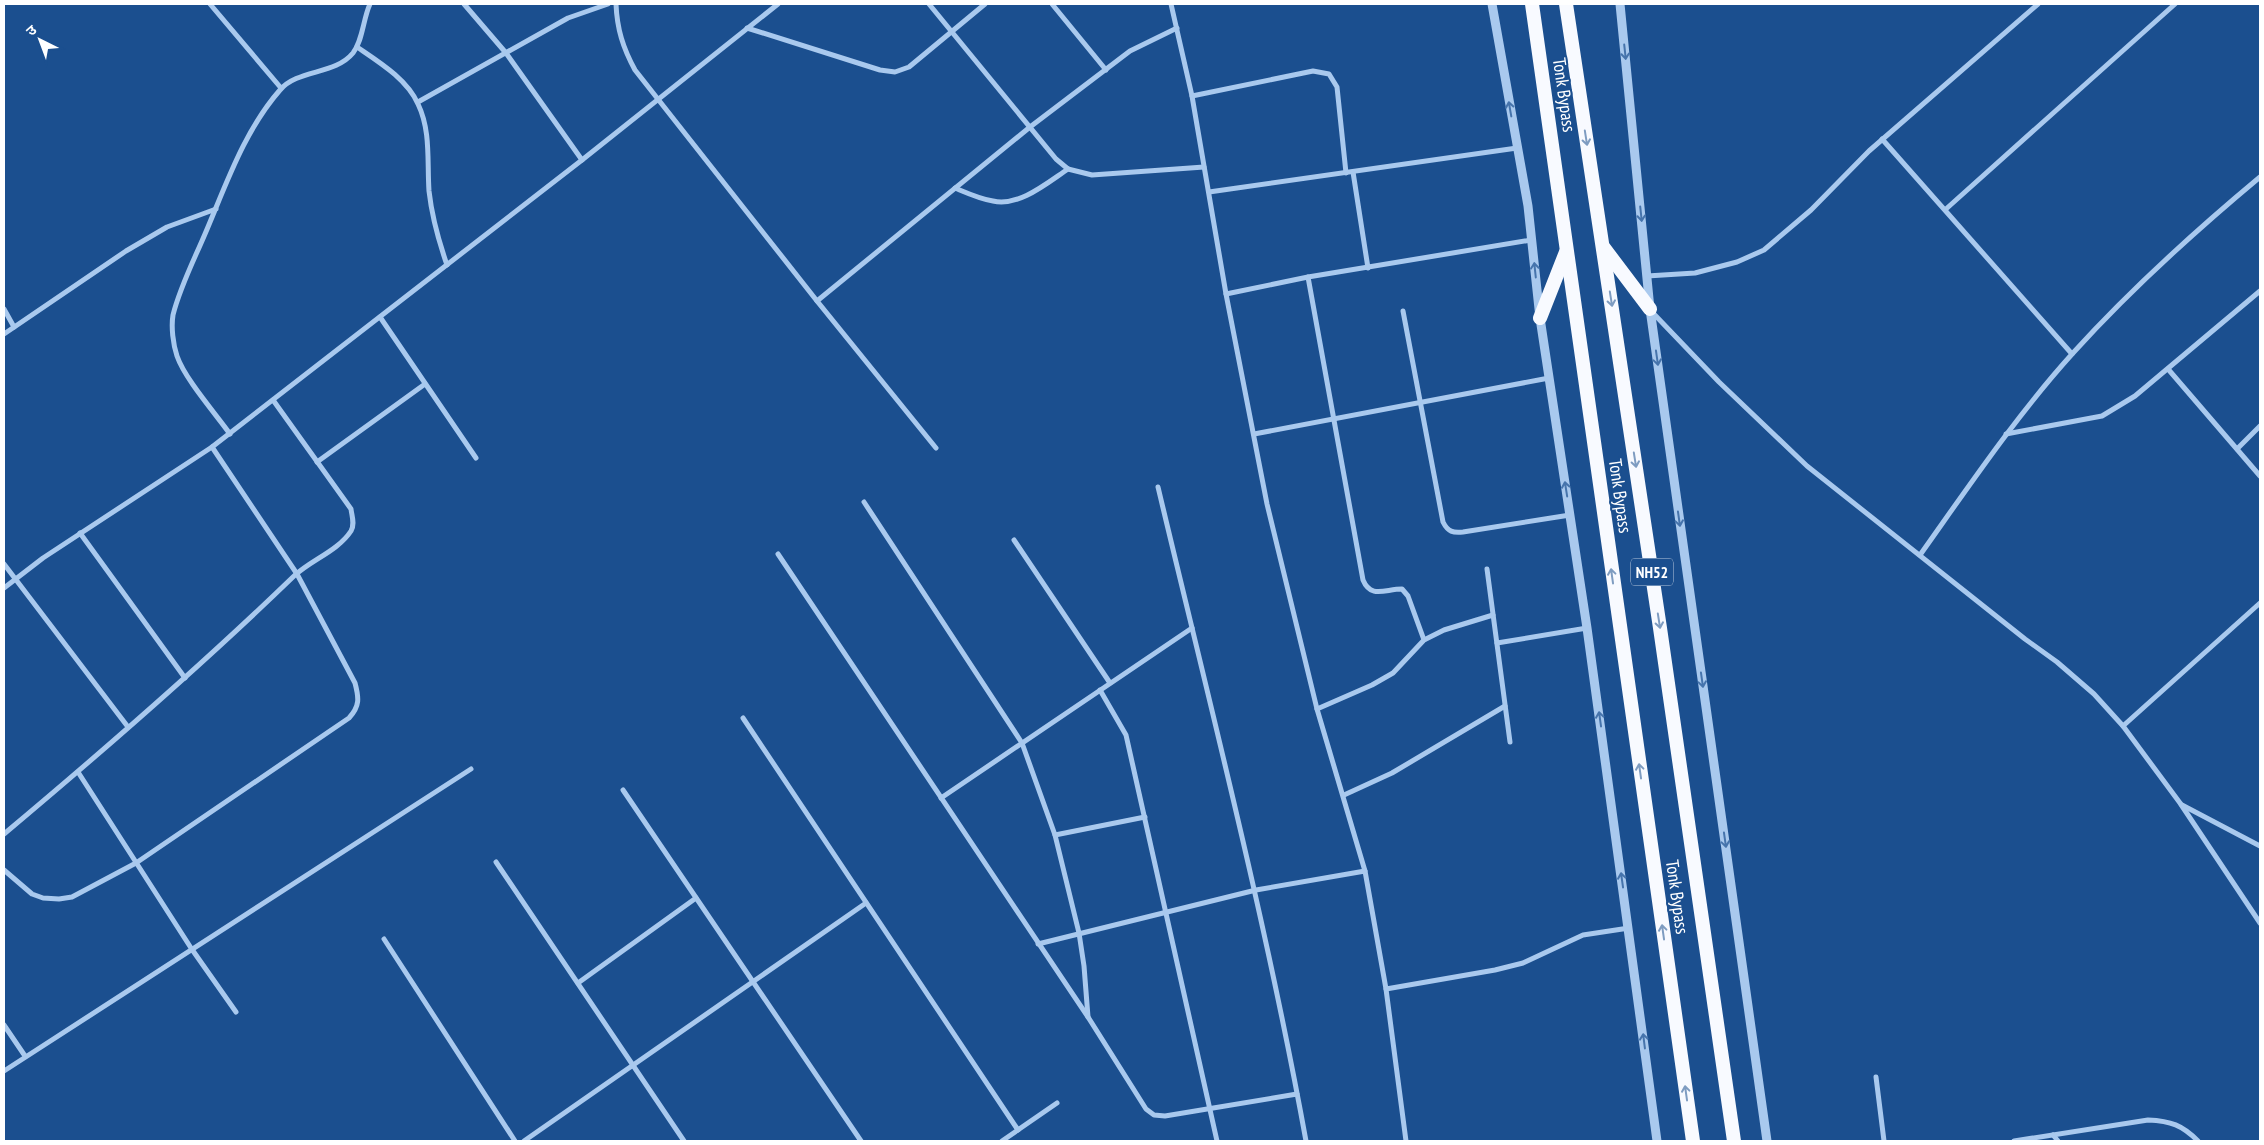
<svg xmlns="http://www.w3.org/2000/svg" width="2264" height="1145" font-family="'PT Sans Narrow','Noto Sans Devanagari',sans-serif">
	<rect width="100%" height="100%" fill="#1b4f8f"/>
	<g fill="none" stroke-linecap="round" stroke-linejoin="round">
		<g stroke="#a9c9ee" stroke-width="5">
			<polyline points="210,4 281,88"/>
			<polyline points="464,4 506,53 582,160"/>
			<path d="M 616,4 C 617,29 623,48 635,70 L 817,301 L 936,448"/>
			<polyline points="929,4 1056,159 1068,169 1092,175 1204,167"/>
			<polyline points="1052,4 1106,70"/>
			<polyline points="1171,4 1192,96 1226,294 1267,504 1317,709 1365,871 1386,989 1406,1141"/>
			<polyline points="747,28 880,70 895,72 909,67 985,4"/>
			<path d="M 357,47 C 379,62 407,79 418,104 C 431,131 427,161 429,191 C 432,218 438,239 447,265"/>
			<polyline points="1192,96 1313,71 1329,74 1337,87 1346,173"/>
			<polyline points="418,102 568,18 608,4"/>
			<polyline points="1882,139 2072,354"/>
			<polyline points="1353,172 1368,268"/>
			<path d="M 955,188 C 967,193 980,199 993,201 C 1019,207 1047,183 1068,169"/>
			<polyline points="1209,192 1517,148"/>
			<polyline points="1946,209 2175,4"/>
			<polyline points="1647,276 1695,273 1737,262 1764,250 1811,210 1869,151 2038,4"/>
			<path d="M 1308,277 L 1363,580 C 1371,599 1385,589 1402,589 L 1408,596 L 1424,640"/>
			<polyline points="1226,294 1308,277 1531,240"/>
			<polyline points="817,301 1030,127 1130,51 1177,28"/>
			<polyline points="4,309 14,327"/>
			<path d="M 1403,311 L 1443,522 C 1448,532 1453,533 1463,532 L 1570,515"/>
			<polyline points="1652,312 1719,382 1807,466 2025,639 2057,662 2094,694 2123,726 2180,803 2260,923"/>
			<polyline points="380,317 476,458"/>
			<polyline points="4,334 126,251 167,227 216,209"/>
			<polyline points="2168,369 2260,476"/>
			<path d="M 230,434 C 215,413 185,379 177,356 C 173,344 171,327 173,315 C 180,287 194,260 205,234 C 226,185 244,131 280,90 C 298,69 335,75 353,53 C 363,40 363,19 370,4"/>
			<polyline points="1254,434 1549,378"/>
			<polyline points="2006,434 2102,416 2135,396 2260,291"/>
			<polyline points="2237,449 2260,426"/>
			<polyline points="317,462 425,384"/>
			<path d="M 1158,487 C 1210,705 1266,921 1306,1141"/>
			<polyline points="864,502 1022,743 1055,835 1079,933 1084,966 1088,1017"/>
			<polyline points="80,533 185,678"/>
			<polyline points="1014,540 1110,683"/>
			<polyline points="778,554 1088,1017 1146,1109 1154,1115 1165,1116 1297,1094"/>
			<path d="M 1920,555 C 1969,486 2016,416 2073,353 C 2131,289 2194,232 2260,177"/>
			<polyline points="4,564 128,727"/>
			<polyline points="1487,569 1510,742"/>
			<polyline points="4,588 43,558 212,447 582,160 778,4"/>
			<polyline points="1497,643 1587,628"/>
			<polyline points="1100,690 1126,735 1217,1141"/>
			<polyline points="1317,709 1372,685 1393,673 1424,640 1444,630 1493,615"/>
			<polyline points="743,718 1018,1130"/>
			<polyline points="2123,726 2260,603"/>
			<polyline points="78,772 191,948 236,1012"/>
			<polyline points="623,790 861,1141"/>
			<polyline points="1344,795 1392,773 1505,706"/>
			<polyline points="941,798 1192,628"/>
			<polyline points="2182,805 2260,846"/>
			<path d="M 4,834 C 103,751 201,666 294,576 C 311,560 338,551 351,531 C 355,524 352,517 351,509 L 273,400"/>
			<polyline points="1055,835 1145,817"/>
			<polyline points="496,862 684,1141"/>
			<path d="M 4,870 L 32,894 L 43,898 L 59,899 L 72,897 L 136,863 L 349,718 C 360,706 359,698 355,683 L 297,574 L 212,447"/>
			<polyline points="384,939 515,1141"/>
			<polyline points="1038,944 1256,890 1365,871"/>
			<polyline points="578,983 696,898"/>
			<polyline points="1386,989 1495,970 1523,963 1583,935 1629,928"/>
			<polyline points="4,1025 25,1056"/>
			<polyline points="4,1071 471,769"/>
			<polyline points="1876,1077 1884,1141"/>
			<polyline points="2053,1135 2058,1141"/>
			<polyline points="524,1141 866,903"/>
			<polyline points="1002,1141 1057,1103"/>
			<path d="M 2014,1141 L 2148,1120 C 2171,1121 2182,1125 2198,1141"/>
		</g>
		<g stroke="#a9c9ee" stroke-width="9">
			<polyline points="1492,4 1528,206 1540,318 1587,628 1657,1141"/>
			<polyline points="1620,4 1650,309 1767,1141"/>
		</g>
		<g stroke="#f8faff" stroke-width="14">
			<polyline points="1532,4 1693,1141"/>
			<polyline points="1566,4 1660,628 1734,1141"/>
			<polyline points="1604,248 1650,309"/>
			<polyline points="1540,318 1566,252"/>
		</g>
	</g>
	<defs><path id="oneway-shaft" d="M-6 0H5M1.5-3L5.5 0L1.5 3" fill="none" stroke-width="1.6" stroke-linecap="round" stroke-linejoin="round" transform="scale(1.25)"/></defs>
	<g stroke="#4674ac">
		<use href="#oneway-shaft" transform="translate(1625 52) rotate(84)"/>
		<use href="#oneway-shaft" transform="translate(1510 109) rotate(-100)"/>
		<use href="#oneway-shaft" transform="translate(1641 214) rotate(84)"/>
		<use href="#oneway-shaft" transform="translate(1535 270) rotate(-96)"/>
		<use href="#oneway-shaft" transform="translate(1657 358) rotate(82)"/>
		<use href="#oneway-shaft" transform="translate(1566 489) rotate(-99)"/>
		<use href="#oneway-shaft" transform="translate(1679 519) rotate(82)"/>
		<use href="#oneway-shaft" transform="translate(1702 680) rotate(82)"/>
		<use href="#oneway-shaft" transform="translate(1600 719) rotate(-98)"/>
		<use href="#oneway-shaft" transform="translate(1725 840) rotate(82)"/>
		<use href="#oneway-shaft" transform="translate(1622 880) rotate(-98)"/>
		<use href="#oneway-shaft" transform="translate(1644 1041) rotate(-97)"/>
	</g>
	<g stroke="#7e9cc1">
		<use href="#oneway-shaft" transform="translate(1586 138) rotate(81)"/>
		<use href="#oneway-shaft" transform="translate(1611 299) rotate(81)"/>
		<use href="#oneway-shaft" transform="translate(1635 460) rotate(81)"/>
		<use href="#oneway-shaft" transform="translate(1612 576) rotate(-98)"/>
		<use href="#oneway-shaft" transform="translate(1659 621) rotate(81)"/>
		<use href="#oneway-shaft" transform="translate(1640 771) rotate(-98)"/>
		<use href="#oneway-shaft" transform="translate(1663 932) rotate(-98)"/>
		<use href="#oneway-shaft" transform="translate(1686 1093) rotate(-98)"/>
	</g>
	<g text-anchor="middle" stroke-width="4" stroke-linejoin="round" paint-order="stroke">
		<rect fill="#1b4f8f" stroke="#bbcadd" stroke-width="1" x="1631" y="558.5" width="42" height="27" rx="4"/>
		<g font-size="16" font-weight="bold" fill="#fff">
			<text x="1652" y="578">NH52</text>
		</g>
		<g font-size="18" fill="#fff" stroke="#1b4f8f">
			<text transform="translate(1564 95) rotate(82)" y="6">Tonk Bypass</text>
			<text transform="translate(1620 496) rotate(82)" y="6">Tonk Bypass</text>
			<text transform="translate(1677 897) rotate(82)" y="6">Tonk Bypass</text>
		</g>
	</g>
	<rect width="2264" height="1145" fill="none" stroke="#ffffff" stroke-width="10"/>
	<g transform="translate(40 40) rotate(318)" stroke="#1b4f8f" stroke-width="4" paint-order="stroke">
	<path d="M0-4L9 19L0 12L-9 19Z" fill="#ffffff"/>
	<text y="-8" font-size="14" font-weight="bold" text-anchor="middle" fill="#ffffff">उ</text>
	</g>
</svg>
